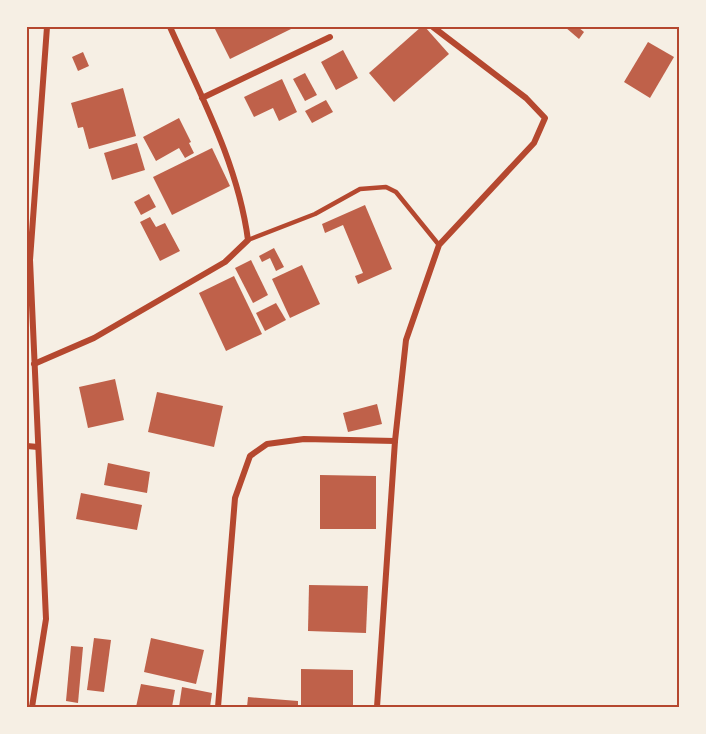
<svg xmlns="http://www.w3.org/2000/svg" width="706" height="734" font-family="'Noto Sans',sans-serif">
	<rect width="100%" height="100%" fill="#f6efe4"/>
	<g fill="#bf614a">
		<polygon points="214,27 290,27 291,29 230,59"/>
		<polygon points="421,27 425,27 449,54 394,102 369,73"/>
		<polygon points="565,27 578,27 584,32 579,39"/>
		<polygon points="648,42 674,57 650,98 624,82"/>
		<polygon points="343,50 358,78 336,90 321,62"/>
		<polygon points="83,52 89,66 78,71 72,57"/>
		<polygon points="305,73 317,95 305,101 293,79"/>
		<polygon points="282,79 297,112 279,121 273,108 254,117 244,97"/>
		<polygon points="123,88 136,136 89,149 83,127 78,128 71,103"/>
		<polygon points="326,100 333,112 312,123 305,111"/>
		<polygon points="179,118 191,142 189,143 194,153 185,158 179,148 156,161 143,137"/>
		<polygon points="137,143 145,170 112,180 104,153"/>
		<polygon points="212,148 230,186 172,215 153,177"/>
		<polygon points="149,194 156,207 141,215 134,202"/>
		<polygon points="365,205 392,269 358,284 355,276 363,273 343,225 325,233 322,224"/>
		<polygon points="150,217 156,227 165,223 180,251 160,261 140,222"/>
		<polygon points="274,248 284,267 276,271 270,258 262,262 259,256"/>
		<polygon points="251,260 268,295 253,303 235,268"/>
		<polygon points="302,265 320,304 290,318 272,279"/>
		<polygon points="234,276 262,334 226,351 199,293"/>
		<polygon points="276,303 286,320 265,331 256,313"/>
		<polygon points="115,379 124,420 88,428 79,387"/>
		<polygon points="157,392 223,406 214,447 148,432"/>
		<polygon points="377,404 382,424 348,432 343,413"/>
		<polygon points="108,463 150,472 147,493 104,485"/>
		<polygon points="320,475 376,476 376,529 320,529"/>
		<polygon points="81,493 142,505 137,530 76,519"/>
		<polygon points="309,585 368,586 366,633 308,631"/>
		<polygon points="94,638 111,640 104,692 87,690"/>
		<polygon points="151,638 204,650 196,684 144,672"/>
		<polygon points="71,646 83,647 78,703 66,701"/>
		<polygon points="301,669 353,670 353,707 301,707"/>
		<polygon points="141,684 175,690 172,707 136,707"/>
		<polygon points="182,687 212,693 210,707 179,707"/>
		<polygon points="248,697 298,701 298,707 247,707"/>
	</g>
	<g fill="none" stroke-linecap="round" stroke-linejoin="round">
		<polyline stroke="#b5482f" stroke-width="4.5" points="248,240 315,214 360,189 386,187 396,192 439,245"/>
		<g stroke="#b5482f" stroke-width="6">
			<polyline points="202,98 330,37"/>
			<path d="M 34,364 L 94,338 L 225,262 L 248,240 C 238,164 201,96 170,27"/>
			<polyline points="27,446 38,447"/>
			<polyline points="32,707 46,619 30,260 47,27"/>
			<polyline points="218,707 235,498 250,456 267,444 304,439 395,441"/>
			<polyline points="377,707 395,441 406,340 439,245 534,143 545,118 526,98 433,27"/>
		</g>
	</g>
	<rect width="706" height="734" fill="none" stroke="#f6efe4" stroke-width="57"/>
	<rect x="28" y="28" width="650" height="678" fill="none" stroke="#b5482f" stroke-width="2"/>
</svg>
